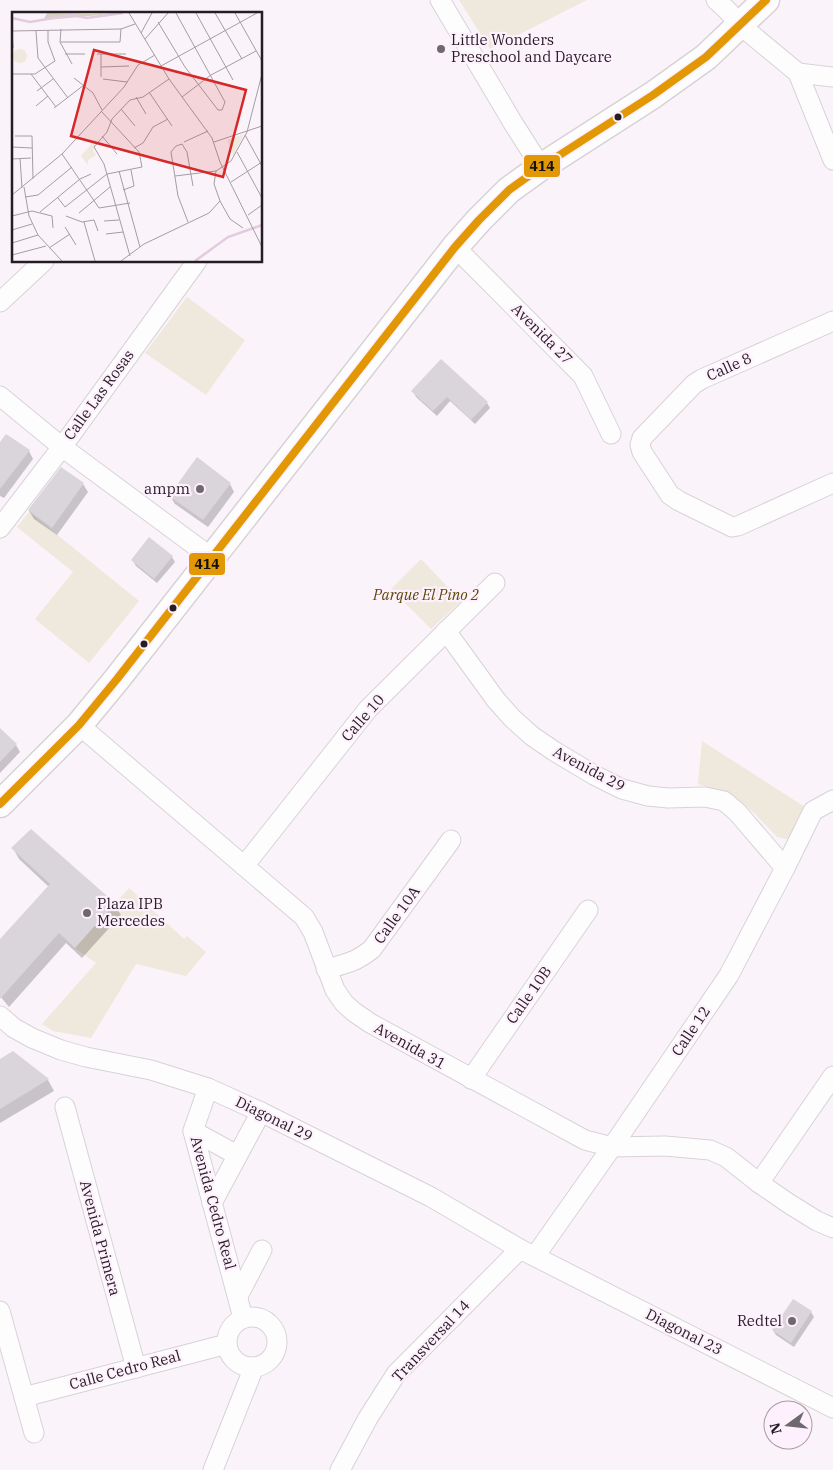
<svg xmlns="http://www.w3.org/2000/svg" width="833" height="1470" font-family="'IBM Plex Serif',serif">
	<rect width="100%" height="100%" fill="#faf4fa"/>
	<g fill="#efe8dc">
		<polygon points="459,0 587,0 490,49"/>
		<polygon points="187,297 245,340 206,395 145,353"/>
		<polygon points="29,512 139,601 89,663 35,619 73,572 17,527"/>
		<polygon points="421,559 461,601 431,629 391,589"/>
		<polygon points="702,741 805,807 791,840 777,837 755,814 733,795 698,784"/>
		<polygon points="129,888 184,939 187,936 206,952 186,976 136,964 91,1038 53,1031 42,1024 96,963 75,948"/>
	</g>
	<g fill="#0003">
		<polygon points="413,391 487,403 490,408 475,424 450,401 437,416 416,397"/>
		<polygon points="0,444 29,451 33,459 4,498 0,496"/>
		<polygon points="83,484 88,492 57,535 34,519 29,511"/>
		<polygon points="230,484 234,492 208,527 175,504 170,496"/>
		<polygon points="172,557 175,562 157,583 136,566 133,561"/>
		<polygon points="0,730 16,745 20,752 0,773"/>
		<polygon points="31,831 114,904 121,915 82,958 66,943 9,1007 0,996 0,941 49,887 19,859 13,848"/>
		<polygon points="13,1052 48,1080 54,1091 0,1123 0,1060"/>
		<polygon points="811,1312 814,1317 794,1347 776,1335 773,1330"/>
	</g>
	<g fill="#dad5da">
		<polygon points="441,359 488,402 471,420 447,397 433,411 411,391"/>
		<polygon points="6,434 30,450 0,489 0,442"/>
		<polygon points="197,457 231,483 203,520 169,496"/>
		<polygon points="61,467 84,483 52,528 28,510"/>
		<polygon points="149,537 173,556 154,579 131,560"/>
		<polygon points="0,728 17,744 0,762"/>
		<polygon points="31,829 115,903 75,948 59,933 0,999 0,939 50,884 11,848"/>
		<polygon points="13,1051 49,1079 0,1109 0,1059"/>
		<polygon points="793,1299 812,1311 791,1343 772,1330"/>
	</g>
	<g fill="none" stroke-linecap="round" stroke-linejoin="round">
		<g stroke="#d8d2d7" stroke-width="21">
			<g id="street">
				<polyline points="440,0 513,123 541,167"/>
				<polyline points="716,0 727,10 740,25 798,73 833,160"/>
				<polyline points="798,73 833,77"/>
				<polyline points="455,247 583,376 611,434"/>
				<polyline points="0,302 44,261"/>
				<polyline points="833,321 702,379 694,384 642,438 640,445 642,452 670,495 679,501 732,527 738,526 833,483"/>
				<polyline points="0,396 62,447 212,558"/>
				<polyline points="0,528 62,447 197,261"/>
				<polyline points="446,631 496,700 512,718 532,736 554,751 594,775 622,789 648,796 668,798 705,797 724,801 737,812 785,868"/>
				<polyline points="79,725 304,917 313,932 335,990 344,1003 354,1012 370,1023 585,1140 612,1147 665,1146 710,1150 726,1157 759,1183 788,1203 817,1221 833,1228"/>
				<polyline points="244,866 368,709 495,583"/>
				<path d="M 326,969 C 346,964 356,962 372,949 L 451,840"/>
				<polyline points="0,1016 14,1028 32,1038 61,1050 86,1057 151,1070 208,1088 261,1112 431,1197 520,1249 833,1408"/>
				<polyline points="471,1079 588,910"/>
				<polyline points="208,1088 193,1131 243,1318"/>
				<polyline points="65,1107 136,1368"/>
				<polyline points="193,1131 237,1155"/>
				<polyline points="759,1183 833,1076"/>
				<polyline points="212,1203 261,1112"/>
				<polyline points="535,1256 612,1147 729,975 785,868 813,811 833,800"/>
				<polyline points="238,1296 262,1250"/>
				<polyline points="0,1311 34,1433"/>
				<circle cx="252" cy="1342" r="25"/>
				<polyline points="24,1397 227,1344"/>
				<polyline points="213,1470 254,1367"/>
				<polyline points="340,1470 368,1418 396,1374 520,1249"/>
			</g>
		</g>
		<g stroke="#d8d2d7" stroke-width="29">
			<polyline id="secondary" points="0,804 79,725 117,679 455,247 479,220 509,190 541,167 653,95 706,57 766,0"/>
		</g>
		<use href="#street" stroke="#fefdfe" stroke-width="19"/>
		<use href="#secondary" stroke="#fefdfe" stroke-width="26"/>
		<g stroke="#fef0fc" stroke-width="11">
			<polyline id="bus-1" points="0,804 79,725 117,679 455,247 479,220 509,190 541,167 653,95 706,57 766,0"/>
		</g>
		<use href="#bus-1" stroke="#e29804" stroke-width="8"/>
	</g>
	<g fill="#6f686e" stroke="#fef0fc" stroke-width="2">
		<circle cx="441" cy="49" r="5"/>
		<circle cx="200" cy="489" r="5"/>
		<circle cx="87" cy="913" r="5"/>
		<circle cx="792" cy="1321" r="5"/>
	</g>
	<g fill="#241d23" stroke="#fef0fc" stroke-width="2">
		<circle cx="618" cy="117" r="4.5"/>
		<circle cx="173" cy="608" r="4.5"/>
		<circle cx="144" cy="644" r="4.5"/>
	</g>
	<g text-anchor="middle" stroke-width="4.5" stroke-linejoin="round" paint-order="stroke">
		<g font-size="15" fill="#241d23" stroke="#fef0fc" text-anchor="start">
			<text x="451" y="45">Little Wonders<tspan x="451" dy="17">Preschool and Daycare</tspan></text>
			<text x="190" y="494" text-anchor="end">ampm</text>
			<text x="97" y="909">Plaza IPB<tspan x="97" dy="17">Mercedes</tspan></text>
			<text x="782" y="1326" text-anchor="end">Redtel</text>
		</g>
		<g font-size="15" fill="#241d23" stroke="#fef0fc">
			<text transform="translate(542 334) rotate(45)" y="5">Avenida 27</text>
			<text transform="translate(729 367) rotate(-24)" y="5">Calle 8</text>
			<text transform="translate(99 395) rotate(-54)" y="5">Calle Las Rosas</text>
			<text transform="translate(363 718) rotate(-49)" y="5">Calle 10</text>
			<text transform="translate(589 769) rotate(28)" y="5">Avenida 29</text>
			<text transform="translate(397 915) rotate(-54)" y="5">Calle 10A</text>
			<text transform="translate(529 995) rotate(-55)" y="5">Calle 10B</text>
			<text transform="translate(691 1031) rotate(-56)" y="5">Calle 12</text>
			<text transform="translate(410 1046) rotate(29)" y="5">Avenida 31</text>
			<text transform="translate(274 1119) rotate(26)" y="5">Diagonal 29</text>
			<text transform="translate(213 1203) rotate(75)" y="5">Avenida Cedro Real</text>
			<text transform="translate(100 1238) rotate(75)" y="5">Avenida Primera</text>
			<text transform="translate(684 1332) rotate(27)" y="5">Diagonal 23</text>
			<text transform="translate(431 1341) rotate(-47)" y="5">Transversal 14</text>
			<text transform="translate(125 1370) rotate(-15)" y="5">Calle Cedro Real</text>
		</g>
		<g font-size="15" font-style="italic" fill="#5b4a05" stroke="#fef0fc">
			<text x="426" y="600">Parque El Pino 2</text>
		</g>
	</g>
	<g transform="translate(12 12)">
		<rect width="250" height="250" fill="#faf4fa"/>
		<path d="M1 44a7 7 0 1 1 14 0a7 7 0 1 1-14 0ZM 232,122 L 221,144 L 215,128 ZM 84,127 L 81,139 L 84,143 L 76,148 L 76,153 L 69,144 Z" fill="#efe8dc"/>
		<path d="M 35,1 L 79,2 L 109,1 L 35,8 L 32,7 Z" fill="#d8d0be"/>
		<path fill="none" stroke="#e2cadf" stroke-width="2.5" d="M 0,6 L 18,10 L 59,3 L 75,6 L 111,1M 183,249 L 216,225 L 250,213"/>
		<path fill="none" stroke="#a49ea4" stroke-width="1" d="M 117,1 L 157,67 L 200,126 L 208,150 L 250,235M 184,1 L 221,68M 203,1 L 230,47M 223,1 L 250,49M 146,10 L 173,55 L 206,98 L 210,98 L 213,90 L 164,1M 49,17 L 48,30 L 60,52M 0,19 L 109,17 L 123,12M 0,19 L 1,36M 24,19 L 26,46 L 56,86M 129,21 L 140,1M 133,27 L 156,1M 48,30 L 108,30 L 109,17M 53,42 L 73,42M 85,42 L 114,42M 149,54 L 245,1M 89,55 L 117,54M 0,62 L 23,62 L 43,49 L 36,30 L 36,18M 19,62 L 44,95M 89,65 L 89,42M 62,66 L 81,81 L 90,98M 91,67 L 115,70M 25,79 L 41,67M 137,80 L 160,114M 124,85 L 134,102M 170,85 L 199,63 L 244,39M 24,94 L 36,84M 42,96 L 72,73M 109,97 L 123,114M 233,123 L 250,154M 3,124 L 20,124 L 21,167M 90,124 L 105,142M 172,130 L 196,119M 202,130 L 250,114M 0,135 L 20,136M 122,136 L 131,131 L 141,115 L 156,107M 225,140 L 250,186M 50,142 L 87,196 L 118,191M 8,146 L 10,176M 0,147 L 19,146M 107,159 L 128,235M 204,159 L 202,172 L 208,189 L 218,207 L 231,216M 163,164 L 204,159 L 219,149 L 235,120 L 250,62M 219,170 L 250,150M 12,175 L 17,204 L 26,223 L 50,249M 111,178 L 122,174 L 119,158M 0,183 L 50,142 L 112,75 L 126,53 L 143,43M 13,185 L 26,183 L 60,155M 46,186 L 53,195 L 95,162 L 130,155 L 127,140 L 89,99M 28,200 L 68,167 L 79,162M 67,201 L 98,175M 236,203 L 250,193M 0,204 L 20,199 L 40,204 L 41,216M 54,204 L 70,210 L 82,208 L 86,219M 92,209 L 107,208M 72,210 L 83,249M 176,210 L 166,184 L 159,140 L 164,134 L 170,132 L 175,140 L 181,174M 53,215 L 64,233M 0,218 L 20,212M 94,222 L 111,220M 0,231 L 26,223M 37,236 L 58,222M 0,243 L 34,234M 118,244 L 92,152 L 82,135 L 95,120 L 100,107 L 118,88 L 131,85 L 157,67M 109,249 L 132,232 L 197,201 L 208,189"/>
		<path fill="#d62828" fill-opacity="0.15" stroke="#d62828" stroke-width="2.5" d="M 82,38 L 234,78 L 211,165 L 59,124 Z"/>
		<rect width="250" height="250" fill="none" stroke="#241d23" stroke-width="2.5"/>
	</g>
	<g stroke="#fef0fc" stroke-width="2">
		<rect x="523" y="154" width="38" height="24" rx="5" fill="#e29804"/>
		<rect x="188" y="552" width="38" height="24" rx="5" fill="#e29804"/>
	</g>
	<g font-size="14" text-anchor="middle" font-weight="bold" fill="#111">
		<text x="542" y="171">414</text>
		<text x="207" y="569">414</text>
	</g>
	<g transform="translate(788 1425) rotate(255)"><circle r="24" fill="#fef0fc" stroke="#a79ca5"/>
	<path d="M0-4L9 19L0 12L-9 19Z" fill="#6f686e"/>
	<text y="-8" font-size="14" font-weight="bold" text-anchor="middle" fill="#241d23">N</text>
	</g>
</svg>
